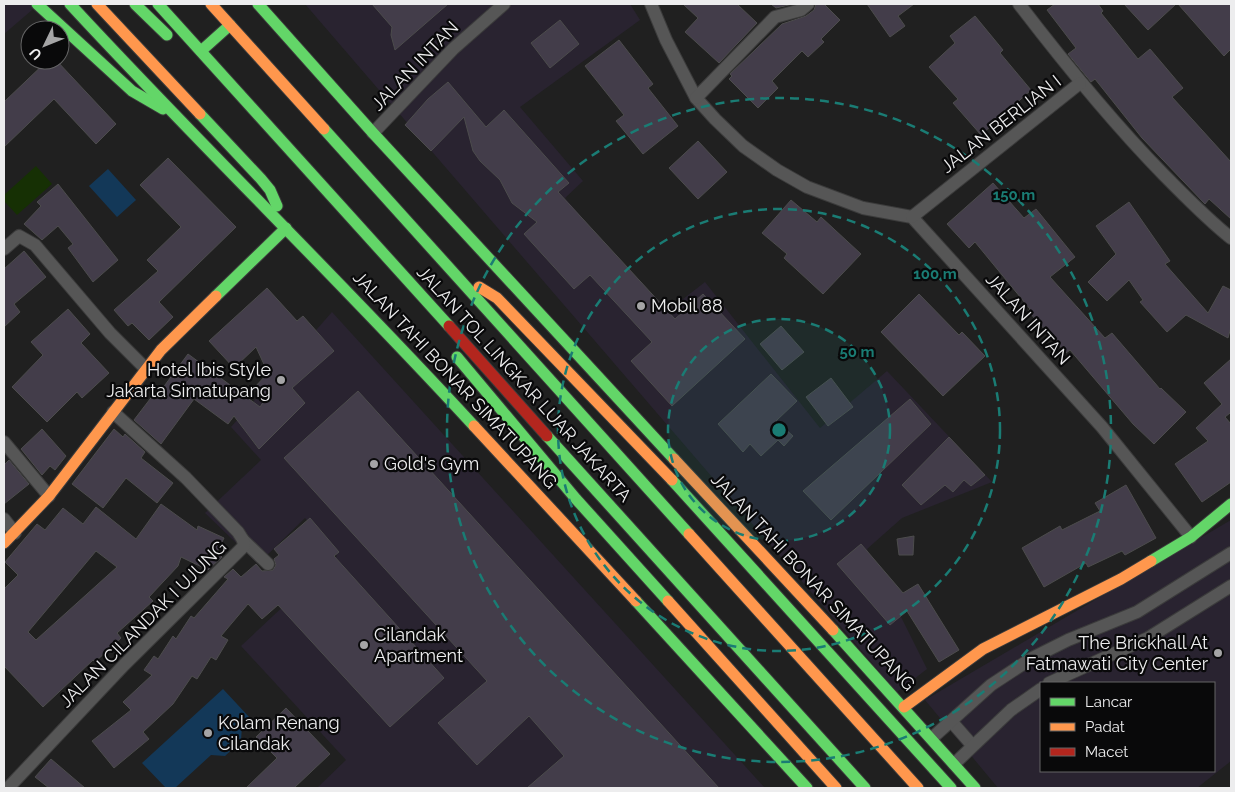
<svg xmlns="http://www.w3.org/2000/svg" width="1235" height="792" font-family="Raleway,sans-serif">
	<rect width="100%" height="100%" fill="#202020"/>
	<g fill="#292330" fill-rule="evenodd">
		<polygon points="4,4 39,4 4,34"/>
		<polygon points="305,4 630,4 640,20 520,107 583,181 565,198 665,313 705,282 820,428 887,371 992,482 902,518 867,549 927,669 897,692"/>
		<polygon points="332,312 765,788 317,788 346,760 241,646 337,556 305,518 258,564 205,513 261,460 231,427"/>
		<path d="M 1231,520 L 1231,761 L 1197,788 L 998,788 L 925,700 ZM 1041,683 L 1214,683 L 1214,771 L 1041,771 Z"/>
	</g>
	<polygon fill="#163004" points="36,166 52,184 17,215 4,201 4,195"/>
	<g fill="#133858">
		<polygon points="108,169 136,200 117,217 89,186"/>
		<polygon points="223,689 250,718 242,725 241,741 225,756 211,755 175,788 166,788 142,763"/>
	</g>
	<g fill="#433d4a" stroke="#4c4c4c" fill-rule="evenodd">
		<polygon points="372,4 448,4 395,50 391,35 392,27"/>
		<polygon points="683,4 737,4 757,23 719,63 685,32 698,18"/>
		<polygon points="771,4 793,4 776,8"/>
		<polygon points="816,4 824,4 840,20 821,39 824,42 808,57 802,51 772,81 778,88 758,108 729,79 732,76 730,74 782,24 806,16 814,10"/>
		<polygon points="867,4 914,4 898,16 905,26 890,37"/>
		<polygon points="1055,4 1098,4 1103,11 1101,13 1138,59 1150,49 1183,88 1172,97 1231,162 1231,219 1209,199 1205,204 1142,138 1095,79 1091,82 1077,65 1068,54 1076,48 1047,10"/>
		<polygon points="1124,4 1176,4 1148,30"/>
		<polygon points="1178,4 1231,4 1231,49 1224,56"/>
		<polygon points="975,16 1003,50 1000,53 1031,90 981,135 953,103 958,99 929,67 955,43 950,36"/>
		<polygon points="560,20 579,44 550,68 531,43"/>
		<polygon points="619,40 653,84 648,88 678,126 643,154 616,121 624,115 585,66"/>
		<polygon points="48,60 56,60 116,124 96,144 54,99 4,147 4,102"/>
		<polygon points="448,82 486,127 504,110 569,183 558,192 675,319 703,294 745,339 672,406 631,361 652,342 590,275 574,289 524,234 537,222 512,203 500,180 480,161 473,151 464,117 431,151 405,125 428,99"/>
		<polygon points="698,141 727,172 698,199 669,168"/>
		<polygon points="168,158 236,227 159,302 173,317 149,340 132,323 128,326 114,310 158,271 147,260 181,227 140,185"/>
		<polygon points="993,183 1024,218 1036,209 1075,257 1050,277 1105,338 1112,333 1160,389 1161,388 1186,412 1154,444 1133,424 1070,350 1066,353 1028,311 1030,309 975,242 969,248 947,224"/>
		<polygon points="58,184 118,260 93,282 68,248 73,244 58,226 42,240 24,224 41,206 37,202"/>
		<polygon points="791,200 817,222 821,217 861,254 823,294 784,258 787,254 762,233"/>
		<polygon points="1129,202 1170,261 1165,264 1208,313 1223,286 1231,290 1231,327 1228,338 1186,315 1167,332 1140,302 1143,300 1129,280 1107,301 1088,282 1116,254 1096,226"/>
		<polygon points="24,251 46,277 14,304 20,312 4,327 4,269"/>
		<polygon points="267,288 297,321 303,316 334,351 292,388 305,403 259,449 234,416 228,424 194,399 161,444 134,420 160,386 162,389 188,354 260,407 264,401 253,389 268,373 256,347 234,368 209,341"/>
		<polygon points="919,294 959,335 962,332 985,356 943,396 881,332"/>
		<polygon points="68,309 90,334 81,343 109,373 82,398 77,392 47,422 12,387 43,355 31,342"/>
		<polygon points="781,326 804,352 782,370 760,344"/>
		<polygon points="1231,359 1231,414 1230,413 1225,417 1231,424 1231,482 1202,502 1175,464 1208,441 1196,428 1222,404 1204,383"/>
		<polygon points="771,374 797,401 776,421 793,436 784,446 778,440 761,456 750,444 743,452 718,424"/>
		<polygon points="831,378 853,407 828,426 806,397"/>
		<polygon points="358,391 719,788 527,788 564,756 529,716 477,765 438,723 487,681 284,458"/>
		<polygon points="910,399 931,424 831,520 803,491"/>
		<polygon points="42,429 66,456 55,470 50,466 42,475 21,449"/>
		<polygon points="114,429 123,437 125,434 145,452 141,458 173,483 157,503 126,478 103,508 72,484"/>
		<polygon points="949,437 985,475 971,486 964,480 953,492 945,485 921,505 902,485"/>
		<polygon points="9,460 29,484 4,504 4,465"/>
		<polygon points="1126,485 1156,538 1125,555 1122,551 1088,567 1086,563 1044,587 1022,548 1060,526 1062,530 1100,511 1095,503"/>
		<path d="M 161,504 L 197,530 L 198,526 L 224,538 L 217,552 L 222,557 L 208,570 L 181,557 L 178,566 L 149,597 L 153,601 L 117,633 L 121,638 L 95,662 L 93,660 L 43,707 L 4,666 L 4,589 L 18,575 L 5,562 L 37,524 L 45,530 L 63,508 L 83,524 L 96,507 L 136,539 ZM 96,551 L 117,567 L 36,640 L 28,632 Z"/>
		<polygon points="310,518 339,552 334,556 444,678 390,727 278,605 262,619 248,604 221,636 228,640 216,660 211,657 197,679 192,676 173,704 143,732 149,739 114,768 92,741 131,710 123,702 152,675 144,670 154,656 158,659 173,636 176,639 191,616 194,618 228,579 224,577 233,569 241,577 256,564 262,571 273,570 276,565 274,559 279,555 274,549"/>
		<polygon points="914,536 913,555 899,555 897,539"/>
		<polygon points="861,544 903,593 918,584 959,650 939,662 907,611 890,625 837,564"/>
		<polygon points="286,708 330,754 294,788 246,788 277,758 256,737"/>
		<polygon points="51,759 85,788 49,788 35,777"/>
	</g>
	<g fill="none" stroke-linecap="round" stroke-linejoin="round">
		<g stroke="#3b3b3b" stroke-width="14">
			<g id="street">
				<polyline points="651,4 666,40 696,98 715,119 743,146 777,170 807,187 863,208 912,217 1102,427 1191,537"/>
				<path d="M 1019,4 C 1065,64 1111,121 1164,175 C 1186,197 1207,219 1231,238"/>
				<polyline points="696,98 775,17 801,10 808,4"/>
				<polyline points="373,133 453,49 504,4"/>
				<polyline points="912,217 1080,83"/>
				<polyline points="4,249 19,236 35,245 110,333 145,368"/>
				<polyline points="4,442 49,496"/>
				<polyline points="4,519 15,533"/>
				<polyline points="243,540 268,564"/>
				<polyline points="1049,683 1148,638 1231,586"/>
				<polyline points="951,721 972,745"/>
				<polyline points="932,738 991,685 1032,658 1068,640 1137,612 1231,553"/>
				<polyline points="954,764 1011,710 1041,689"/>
				<polyline points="8,788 124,665 244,546 243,540 238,532 186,478 113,412"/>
			</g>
		</g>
		<g stroke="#3b3b3b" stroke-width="13">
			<g id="fast">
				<polyline points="37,4 132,91 163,109"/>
				<path d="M 70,4 C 202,147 342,282 474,426"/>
				<polyline points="135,4 167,35"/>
				<polyline points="158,4 449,326"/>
				<polyline points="258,4 373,133 674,459"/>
				<polyline points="201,51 230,25"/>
				<polyline points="200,114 261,179 270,190 277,206"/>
				<polyline points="324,129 689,534"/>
				<polyline points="216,296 286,228"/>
				<polyline points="457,357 576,499 668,601"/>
				<polyline points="547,436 865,788"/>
				<polyline points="672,480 951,788"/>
				<polyline points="1151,561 1191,537 1231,504"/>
				<polyline points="636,601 807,788"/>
				<polyline points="833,630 975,788"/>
			</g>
		</g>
		<g stroke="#3b3b3b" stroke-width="13">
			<g id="slow">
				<polyline points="97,4 200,114"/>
				<polyline points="211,4 324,129"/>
				<polyline points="479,287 497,298 672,480"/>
				<polyline points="474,426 636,601"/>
				<polyline points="674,459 833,630"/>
				<polyline points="689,534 918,788"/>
				<polyline points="4,543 49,496 161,350 216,296"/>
				<polyline points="668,601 836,788"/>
				<polyline points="904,707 983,649 1121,579 1151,561"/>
			</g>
		</g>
		<g stroke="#3b3b3b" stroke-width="13">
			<polyline id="jam" points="449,326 547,436"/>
		</g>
		<use href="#street" stroke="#565656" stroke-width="12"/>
		<use href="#fast" stroke="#63d668" stroke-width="11"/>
		<use href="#slow" stroke="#ff974d" stroke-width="11"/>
		<use href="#jam" stroke="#b3261e" stroke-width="11"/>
	</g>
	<circle cx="779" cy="430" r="111" fill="#1a7c74" fill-opacity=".12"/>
	<g fill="none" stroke="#1a7c74" stroke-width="2.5" stroke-dasharray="9 6">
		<circle cx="779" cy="430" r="111"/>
		<circle cx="779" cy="430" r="221"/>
		<circle cx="779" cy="430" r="332"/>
	</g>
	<g fill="#a5a5a6" stroke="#09090a" stroke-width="2">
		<circle cx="641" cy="306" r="5"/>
		<circle cx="281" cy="380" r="5"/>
		<circle cx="374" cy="464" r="5"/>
		<circle cx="364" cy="645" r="5"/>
		<circle cx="1218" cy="653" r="5"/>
		<circle cx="208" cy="733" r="5"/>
	</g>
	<g text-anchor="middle" stroke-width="4.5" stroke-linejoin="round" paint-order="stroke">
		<g font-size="18" fill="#ededee" stroke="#09090a">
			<text transform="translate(415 66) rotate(-46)" y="6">JALAN INTAN</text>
			<text transform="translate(1001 124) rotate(-38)" y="6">JALAN BERLIAN I</text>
			<text transform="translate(1028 319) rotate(48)" y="6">JALAN INTAN</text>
			<text transform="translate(455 380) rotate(47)" y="6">JALAN TAHI BONAR SIMATUPANG</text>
			<text transform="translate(524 384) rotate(48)" y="6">JALAN TOL LINGKAR LUAR JAKARTA</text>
			<text transform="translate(813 582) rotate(47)" y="6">JALAN TAHI BONAR SIMATUPANG</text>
			<text transform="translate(143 624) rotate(-45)" y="6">JALAN CILANDAK I UJUNG</text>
		</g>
		<g font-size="18" fill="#ededee" stroke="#09090a" text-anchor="start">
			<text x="651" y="312">Mobil 88</text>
			<text x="271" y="376" text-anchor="end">Hotel Ibis Style<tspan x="271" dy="21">Jakarta Simatupang</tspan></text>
			<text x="384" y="470">Gold's Gym</text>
			<text x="374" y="641">Cilandak<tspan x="374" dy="21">Apartment</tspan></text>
			<text x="1208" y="649" text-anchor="end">The Brickhall At<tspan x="1208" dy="21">Fatmawati City Center</tspan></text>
			<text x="218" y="729">Kolam Renang<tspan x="218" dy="21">Cilandak</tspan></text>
		</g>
	</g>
	<circle cx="779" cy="430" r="8" fill="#1a7c74" stroke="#09090a" stroke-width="2.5"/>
	<g font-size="15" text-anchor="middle" font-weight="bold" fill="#1a7c74" stroke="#09090a" stroke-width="4.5" stroke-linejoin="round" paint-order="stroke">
		<text x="1014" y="200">150 m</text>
		<text x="935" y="279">100 m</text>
		<text x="857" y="357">50 m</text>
	</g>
	<rect width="1235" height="792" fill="none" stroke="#ededee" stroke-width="10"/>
	<rect x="1040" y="682" width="175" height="90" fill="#09090a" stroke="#646465"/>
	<rect x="1050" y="698" width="25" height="8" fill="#63d668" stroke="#646465"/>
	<text x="1085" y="707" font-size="15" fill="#ededee">Lancar</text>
	<rect x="1050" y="723" width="25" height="8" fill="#ff974d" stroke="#646465"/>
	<text x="1085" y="732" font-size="15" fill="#ededee">Padat</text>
	<rect x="1050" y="748" width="25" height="8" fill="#b3261e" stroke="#646465"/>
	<text x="1085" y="757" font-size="15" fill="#ededee">Macet</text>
	<g transform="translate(45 45) rotate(227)"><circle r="24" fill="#09090a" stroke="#646465"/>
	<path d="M0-4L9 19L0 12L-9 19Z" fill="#a5a5a6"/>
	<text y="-8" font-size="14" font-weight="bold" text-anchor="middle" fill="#ededee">U</text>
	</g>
</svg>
